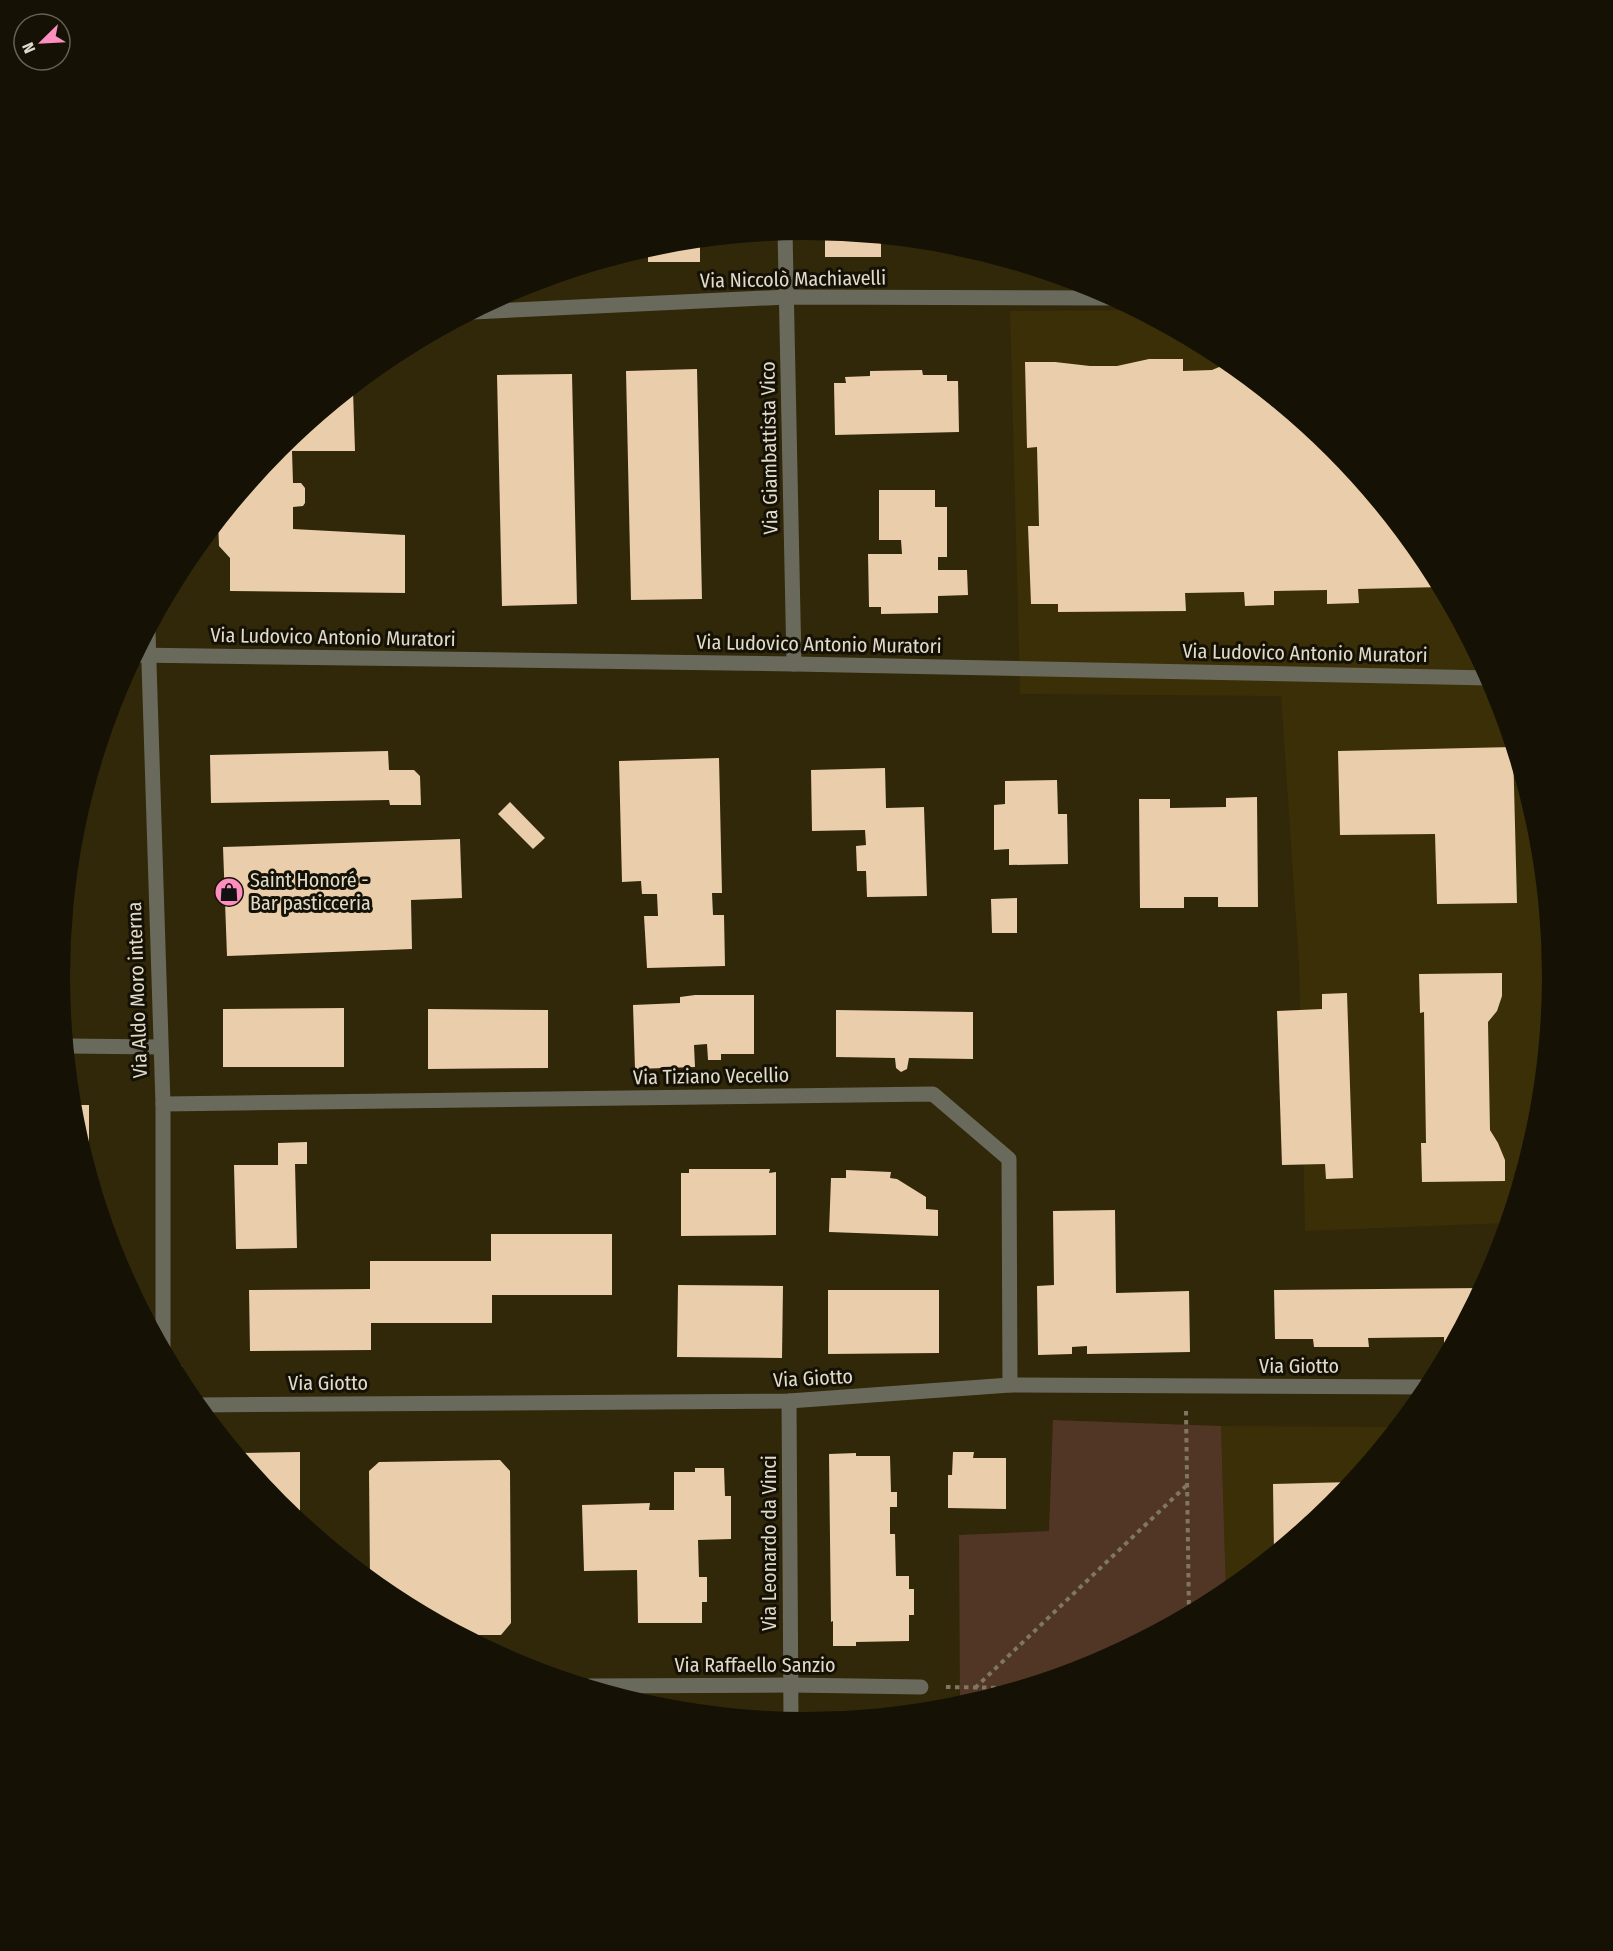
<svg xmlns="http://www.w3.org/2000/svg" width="1613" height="1951" font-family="'Fira Sans Condensed',sans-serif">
	<rect width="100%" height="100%" fill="#312709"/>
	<g fill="#3b2f07">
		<polygon points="1137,310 1222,355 1335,448 1427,561 1496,690 1539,830 1553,976 1539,1121 1508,1223 1305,1231 1299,964 1281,696 1020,694 1010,311"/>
		<polygon points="1221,1426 1397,1427 1334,1504 1226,1592"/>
	</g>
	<polygon fill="#513626" points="1053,1420 1221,1426 1226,1592 1092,1665 960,1705 959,1535 1049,1531"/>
	<g fill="#eacdaa">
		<polygon points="818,230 881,236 881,257 825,257 825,232 818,233"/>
		<polygon points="700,239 700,262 648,262 648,247 661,243"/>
		<polygon points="956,245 977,251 956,252"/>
		<polygon points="981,252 998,257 998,258 981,258"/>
		<polygon points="1149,359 1183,359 1183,371 1212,370 1231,362 1335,448 1427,561 1441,587 1358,589 1359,603 1327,604 1327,590 1274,591 1274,605 1245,606 1244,592 1185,593 1186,611 1058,612 1058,604 1031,604 1028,526 1039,526 1037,447 1027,448 1025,362 1055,362 1090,366 1117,366"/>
		<polygon points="697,369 702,599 631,600 626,371"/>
		<polygon points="922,370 923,375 947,375 947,381 958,381 959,432 835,435 834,383 846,383 845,377 870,376 870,371"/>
		<polygon points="572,374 577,604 502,606 497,375"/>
		<polygon points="348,390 353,390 355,451 292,451 293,483 301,483 305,488 305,503 303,506 293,507 293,529 405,535 405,593 230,591 230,558 219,546 218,521 279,447"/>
		<polygon points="879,490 935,490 935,507 947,507 947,557 938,557 938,570 967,570 968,595 938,596 938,613 881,614 881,607 869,607 868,554 902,554 901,540 879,540"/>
		<polygon points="1513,747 1517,903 1437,904 1435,834 1340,835 1338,751"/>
		<polygon points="388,751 389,770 414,770 420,776 421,805 390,805 389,800 211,803 210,755"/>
		<polygon points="719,758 722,893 712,893 713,915 724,915 725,966 647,968 644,916 658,916 657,894 642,894 641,881 622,882 619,761"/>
		<polygon points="885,768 886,808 924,807 927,896 867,897 866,871 857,871 856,846 866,845 865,830 812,831 811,770"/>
		<polygon points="1057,780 1058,814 1067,814 1068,864 1009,865 1009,849 994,850 994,805 1005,804 1005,781"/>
		<polygon points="1257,797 1258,907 1218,907 1218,897 1184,897 1184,908 1140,908 1139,799 1170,799 1170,808 1226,807 1226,798"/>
		<polygon points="510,802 545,838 533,849 498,814"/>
		<polygon points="460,839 462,898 411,900 412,949 227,956 223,847"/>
		<polygon points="1017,898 1017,933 992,933 991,899"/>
		<polygon points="1502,973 1502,996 1497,1011 1488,1022 1490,1130 1498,1143 1505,1160 1505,1181 1422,1182 1421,1143 1426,1143 1424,1012 1420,1013 1419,974"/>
		<polygon points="1347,993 1353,1178 1326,1179 1325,1164 1282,1165 1277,1011 1322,1009 1322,994"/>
		<polygon points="695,995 754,995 754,1054 721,1054 721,1060 708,1060 707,1044 694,1045 695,1067 635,1069 633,1005 680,1003 680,997"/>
		<polygon points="344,1008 344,1067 223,1067 223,1009"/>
		<polygon points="428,1009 548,1010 548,1068 428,1069"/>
		<polygon points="836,1010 973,1012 973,1059 909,1058 907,1069 901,1072 896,1068 895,1058 836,1057"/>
		<polygon points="73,1105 89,1105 89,1167 74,1121"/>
		<polygon points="307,1142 307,1164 295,1164 297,1248 236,1249 234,1165 278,1165 278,1143"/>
		<polygon points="689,1169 770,1169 769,1173 776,1172 776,1235 681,1236 681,1173 689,1173"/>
		<polygon points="846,1170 891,1172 890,1178 897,1179 926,1197 926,1209 938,1210 938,1236 829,1232 831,1178 846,1178"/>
		<polygon points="1115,1210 1116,1293 1189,1291 1190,1352 1087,1354 1087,1346 1072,1347 1072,1354 1038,1355 1037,1286 1054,1285 1053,1211"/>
		<polygon points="491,1234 612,1234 612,1295 492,1295 492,1323 371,1323 371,1350 250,1351 249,1290 370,1289 370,1261 491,1261"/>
		<polygon points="678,1285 783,1286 782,1358 677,1357"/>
		<polygon points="1482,1288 1451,1346 1444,1346 1444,1337 1368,1338 1369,1347 1314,1347 1313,1339 1275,1339 1274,1290"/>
		<polygon points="828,1290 939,1290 939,1353 828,1354"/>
		<polygon points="300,1452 300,1521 278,1503 239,1456 239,1453"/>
		<polygon points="953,1452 974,1452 973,1458 1006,1458 1006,1509 948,1508 948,1475 952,1475"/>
		<polygon points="856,1453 856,1456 890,1456 891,1492 897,1492 897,1507 890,1507 890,1534 895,1534 896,1576 909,1576 909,1589 914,1589 914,1615 909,1615 909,1641 856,1642 856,1646 833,1646 833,1621 831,1622 829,1454"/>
		<polygon points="500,1460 510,1471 511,1623 501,1635 465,1635 391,1596 370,1578 369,1471 379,1462"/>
		<polygon points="695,1468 724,1468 725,1496 731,1496 731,1539 698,1540 699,1577 707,1577 707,1602 702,1602 702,1623 638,1623 637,1570 584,1571 582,1505 650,1503 649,1510 674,1510 674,1472 695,1472"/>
		<polygon points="1352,1482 1334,1504 1274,1553 1273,1484"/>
	</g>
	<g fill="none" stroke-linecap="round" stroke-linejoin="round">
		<g stroke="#7f775f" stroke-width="4" stroke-dasharray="4.5 4.5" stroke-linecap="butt">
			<polyline points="180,1365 181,1381"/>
			<polyline points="1186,1411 1189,1614"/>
			<polyline points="946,1687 1017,1688"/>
			<polyline points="975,1688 1186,1486"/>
		</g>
		<g stroke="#696a5c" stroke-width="15">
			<polyline points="785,231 794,664"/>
			<polyline points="473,312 787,297 1115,298"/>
			<polyline points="148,632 163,1104 163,1347"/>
			<polyline points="135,655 794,664 1490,678"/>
			<polyline points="67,1046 160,1047"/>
			<polyline points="163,1104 933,1094 1009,1159 1010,1385"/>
			<polyline points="789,1401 791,1720"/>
			<polyline points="198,1405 789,1401 1010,1385 1429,1387"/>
			<polyline points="590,1686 791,1685 921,1687"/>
		</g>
	</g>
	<defs>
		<g id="shop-disc" transform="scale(1.5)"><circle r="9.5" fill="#fe8ebe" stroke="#151105"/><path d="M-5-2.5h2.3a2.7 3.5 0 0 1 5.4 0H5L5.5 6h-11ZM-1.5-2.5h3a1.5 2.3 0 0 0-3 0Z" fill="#111"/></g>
	</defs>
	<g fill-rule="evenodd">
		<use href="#shop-disc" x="229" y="892"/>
	</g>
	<g text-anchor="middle" stroke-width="6" stroke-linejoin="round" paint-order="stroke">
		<g font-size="20" fill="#e0dbca" stroke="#151105">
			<text transform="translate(793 279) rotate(-1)" y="7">Via Niccolò Machiavelli</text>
			<text transform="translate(769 448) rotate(-91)" y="7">Via Giambattista Vico</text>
			<text transform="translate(333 637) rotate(1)" y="7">Via Ludovico Antonio Muratori</text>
			<text transform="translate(819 644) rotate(1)" y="7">Via Ludovico Antonio Muratori</text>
			<text transform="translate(1305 653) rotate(1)" y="7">Via Ludovico Antonio Muratori</text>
			<text transform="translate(137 990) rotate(-92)" y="7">Via Aldo Moro interna</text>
			<text transform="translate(711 1076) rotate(-1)" y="7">Via Tiziano Vecellio</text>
			<text x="1299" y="1373">Via Giotto</text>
			<text transform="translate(813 1378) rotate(-3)" y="7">Via Giotto</text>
			<text x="328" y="1390">Via Giotto</text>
			<text transform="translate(769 1543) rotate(-90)" y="7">Via Leonardo da Vinci</text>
			<text x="755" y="1672">Via Raffaello Sanzio</text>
		</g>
		<g font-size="20" fill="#e0dbca" stroke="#151105" text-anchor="start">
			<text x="250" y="887">Saint Honoré -<tspan x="250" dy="23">Bar pasticceria</tspan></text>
		</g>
	</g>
	<path d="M0 0H1613V1951H0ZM70 976a736 736 0 1 1 1472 0a736 736 0 1 1-1472 0Z" fill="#151105" fill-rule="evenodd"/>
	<g transform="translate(42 42) rotate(246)"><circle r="28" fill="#151105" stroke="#666254" stroke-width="1.5"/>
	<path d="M0-4.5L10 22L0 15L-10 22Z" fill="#fe8ebe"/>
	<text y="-9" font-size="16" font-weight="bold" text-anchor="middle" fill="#e0dbca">N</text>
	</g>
</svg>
